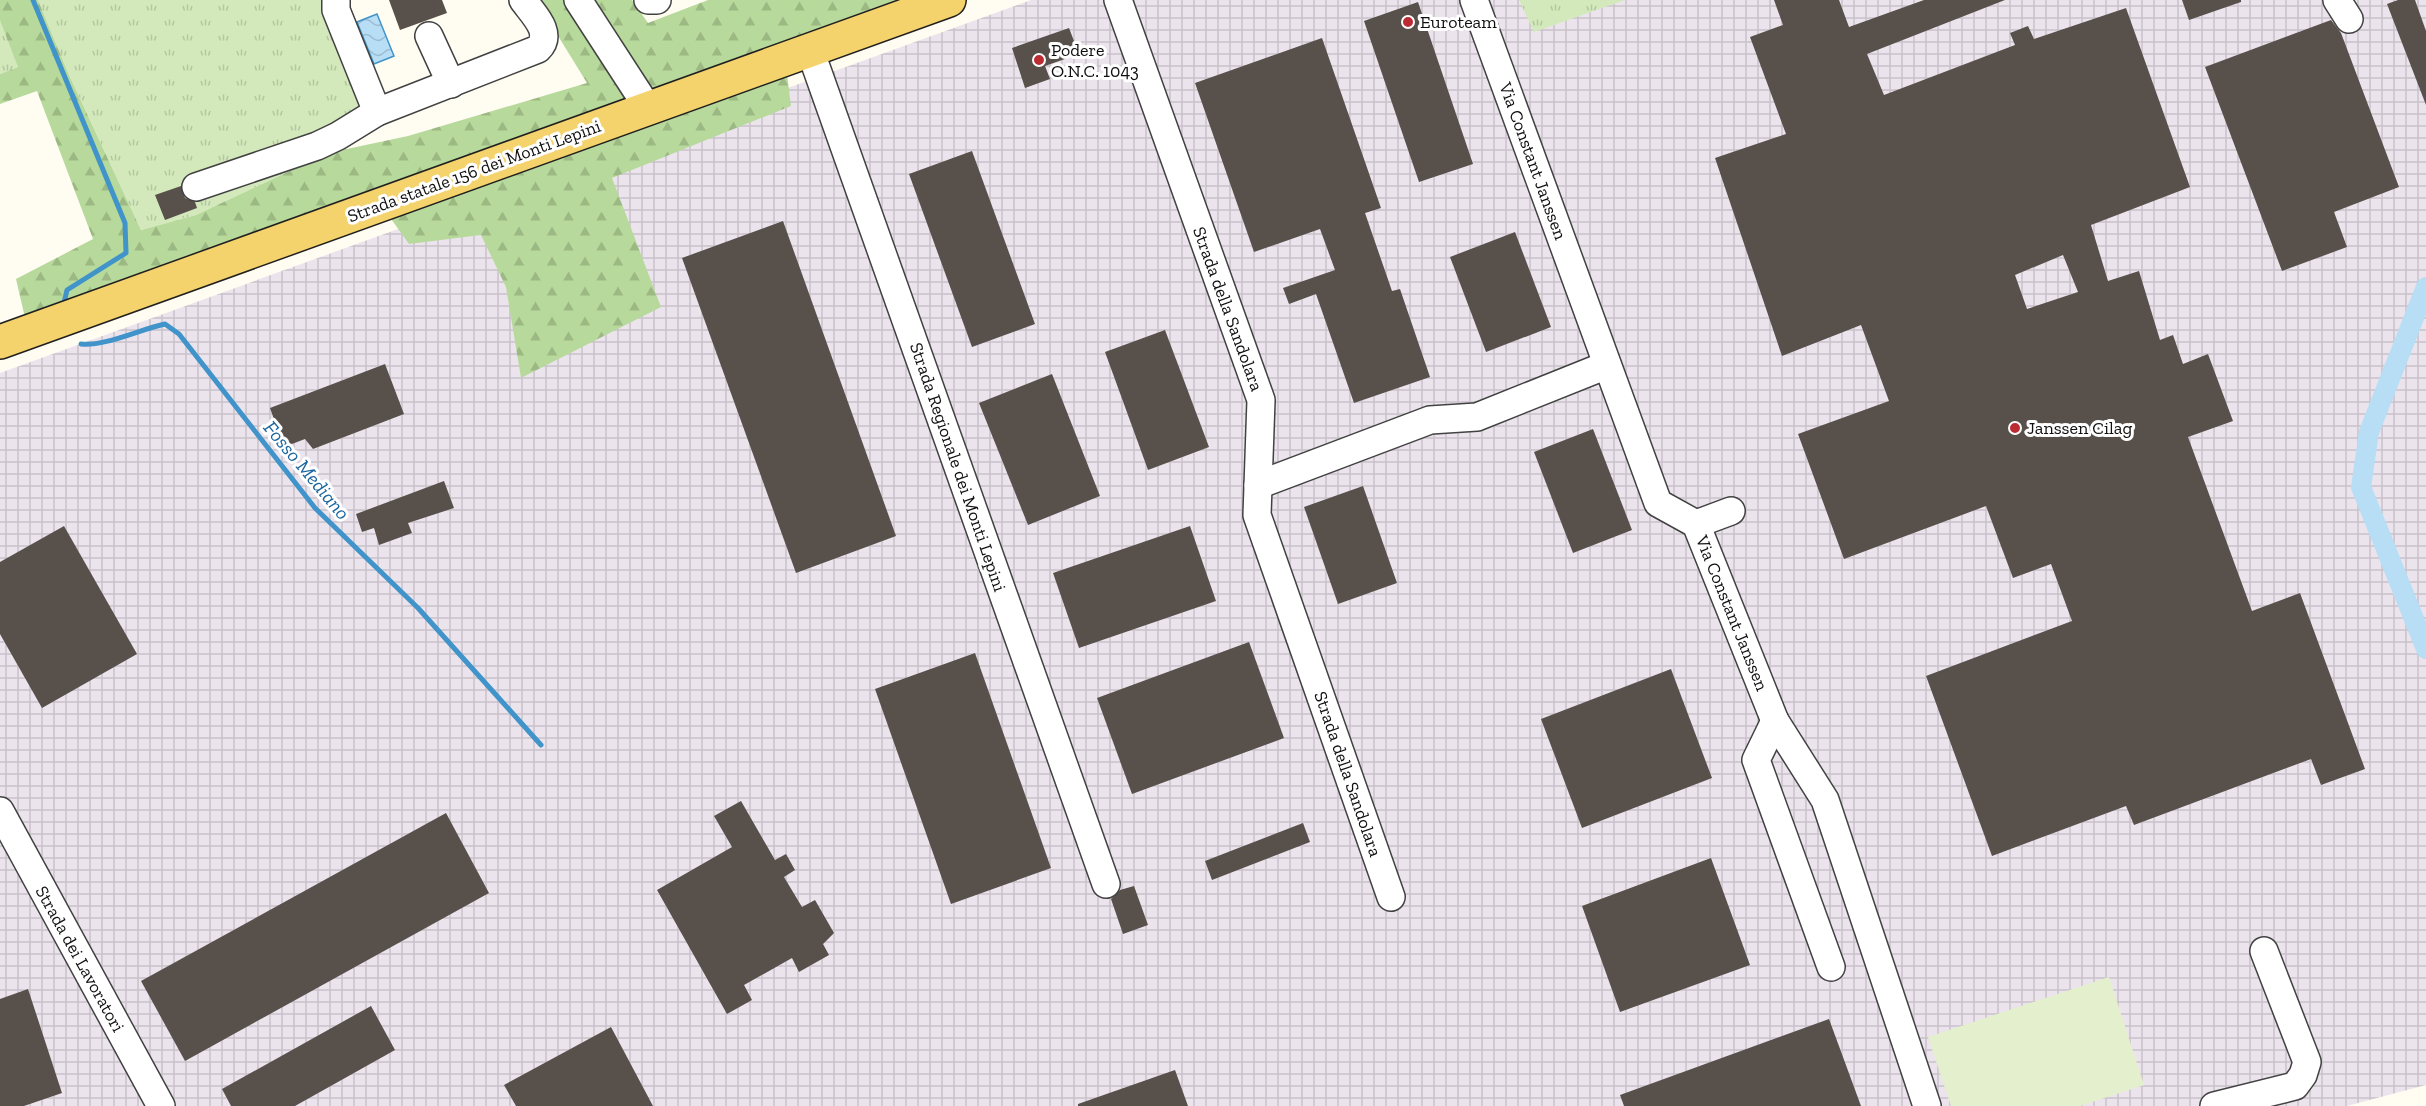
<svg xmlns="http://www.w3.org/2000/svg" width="2426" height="1106" font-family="'Zilla Slab',serif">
	<defs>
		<pattern id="industrial-grid" width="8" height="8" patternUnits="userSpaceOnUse" patternTransform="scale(1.5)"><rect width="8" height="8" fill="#ece4ed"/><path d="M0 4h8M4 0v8" fill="none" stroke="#c9c2ca"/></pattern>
		<pattern id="grass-tufts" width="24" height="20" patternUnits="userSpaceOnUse" patternTransform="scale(1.5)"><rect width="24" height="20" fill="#d3e9bb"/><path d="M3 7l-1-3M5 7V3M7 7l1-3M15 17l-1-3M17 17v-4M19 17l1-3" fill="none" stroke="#b4c7a0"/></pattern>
		<pattern id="forest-firs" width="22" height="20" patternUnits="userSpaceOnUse" patternTransform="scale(1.5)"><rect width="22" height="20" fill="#b7d99b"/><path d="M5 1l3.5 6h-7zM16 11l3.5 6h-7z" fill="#9cb984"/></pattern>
		<pattern id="water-waves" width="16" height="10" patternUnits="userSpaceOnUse" patternTransform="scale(1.5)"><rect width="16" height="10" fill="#b7def5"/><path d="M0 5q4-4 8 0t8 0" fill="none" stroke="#9cbdd1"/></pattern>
	</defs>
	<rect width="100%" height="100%" fill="#fffcf1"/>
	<polygon fill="url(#industrial-grid)" points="1031,0 2426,0 2426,1085 2347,1106 0,1106 0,373"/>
	<g fill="url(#grass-tufts)">
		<polygon points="0,0 18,67 0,74"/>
		<polygon points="38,0 324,0 374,122 328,153 196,215 141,230 69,75"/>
		<polygon points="1519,0 1625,0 1534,32"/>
	</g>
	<polygon fill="url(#forest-firs)" points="0,0 38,0 69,75 141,230 196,215 328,153 408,136 587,83 536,0 632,0 648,23 708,0 902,0 784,50 791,106 612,178 661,307 521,378 506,287 481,235 409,244 374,195 26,322 16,279 93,239 37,91 0,104 0,74 18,67 0,20"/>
	<polygon fill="#e4f0cd" points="2109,977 2144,1085 2080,1106 1951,1106 1928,1037"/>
	<polygon fill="url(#water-waves)" stroke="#4094ca" stroke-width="1.5" points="377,14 394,56 374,64 357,22"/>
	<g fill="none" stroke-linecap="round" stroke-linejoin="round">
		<g stroke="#4094ca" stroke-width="5">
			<polyline points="33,0 125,223 126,253 67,290 63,307"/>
			<path d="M 81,344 C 103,347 141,329 165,324 L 179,334 L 315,508 L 418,608 L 541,745"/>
		</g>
		<polyline stroke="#b7def5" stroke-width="20" points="2426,287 2369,432 2361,487 2426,649"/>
	</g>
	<g fill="#57504b" fill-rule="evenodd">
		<polygon points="389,0 442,0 447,13 400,30"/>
		<path d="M 1774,0 L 1839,0 L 1849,27 L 1924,0 L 2005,0 L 1867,54 L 1884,95 L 2015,45 L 2010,33 L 2028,26 L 2034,39 L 2126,8 L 2190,187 L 2091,225 L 2108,281 L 2139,271 L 2160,340 L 2173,335 L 2183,364 L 2208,354 L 2233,421 L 2188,437 L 2252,611 L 2300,593 L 2365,769 L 2321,785 L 2311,759 L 2134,825 L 2126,806 L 1992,856 L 1926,676 L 2072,621 L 2051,564 L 2013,578 L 1986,506 L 1844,559 L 1798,434 L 1889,401 L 1861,325 L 1782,356 L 1715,158 L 1786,134 L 1750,37 L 1783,25 ZM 2063,255 L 2078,292 L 2027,309 L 2015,275 Z"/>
		<polygon points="2182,0 2241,0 2241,2 2189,20"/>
		<polygon points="2398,0 2415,0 2426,31 2426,105 2387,4"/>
		<polygon points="1418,2 1473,164 1419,182 1364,21"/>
		<polygon points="2331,20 2341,33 2399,187 2334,212 2347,247 2282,271 2205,67"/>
		<polygon points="1069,28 1079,54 1045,66 1050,79 1025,88 1012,48"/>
		<polygon points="1322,38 1381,208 1365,213 1392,291 1400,289 1430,377 1354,403 1316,294 1289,304 1283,288 1335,270 1320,229 1254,252 1195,83"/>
		<polygon points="972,151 1035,324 972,347 909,174"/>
		<polygon points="181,186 185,198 195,202 197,208 165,220 155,195"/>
		<polygon points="783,221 896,536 796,573 682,258"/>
		<polygon points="1515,232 1551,327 1486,352 1450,257"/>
		<polygon points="1165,330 1209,447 1148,470 1105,352"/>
		<polygon points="385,364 404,414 313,449 305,439 284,447 270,408"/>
		<polygon points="1052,374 1100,496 1028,525 979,403"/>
		<polygon points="1593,429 1632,530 1573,553 1534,452"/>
		<polygon points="444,481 454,508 408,523 412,533 379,545 374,528 362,532 356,514"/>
		<polygon points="1363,486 1397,583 1338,604 1304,507"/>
		<polygon points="64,526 137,654 42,708 0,634 0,562"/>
		<polygon points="1190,526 1216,601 1079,648 1053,573"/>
		<polygon points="1249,642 1284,738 1132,794 1097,698"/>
		<polygon points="975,653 1051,868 951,904 875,689"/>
		<polygon points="1671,669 1712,778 1582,828 1541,719"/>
		<polygon points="741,801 775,860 786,854 795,870 784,877 802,907 815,900 834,933 823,944 829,955 799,972 792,958 744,985 752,1000 727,1014 657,890 732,847 714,816"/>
		<polygon points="446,813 489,893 185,1061 141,981"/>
		<polygon points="1303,823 1310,842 1212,880 1205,861"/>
		<polygon points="1711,858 1750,965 1620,1012 1582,906"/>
		<polygon points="1134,886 1148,925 1123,934 1111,899 1120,890"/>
		<polygon points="28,989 62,1093 24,1106 0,1106 0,999"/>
		<polygon points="371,1006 395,1050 295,1106 231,1106 222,1089"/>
		<polygon points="1829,1019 1861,1106 1624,1106 1620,1095"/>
		<polygon points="611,1027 653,1106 516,1106 504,1085"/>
		<polygon points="1175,1070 1188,1106 1078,1106 1078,1104"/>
	</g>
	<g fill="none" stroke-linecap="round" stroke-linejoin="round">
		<g stroke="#424242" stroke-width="30">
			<g id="minor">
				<path d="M 336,0 L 336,10 L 377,112 L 538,49 C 554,33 533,14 523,0"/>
				<polyline points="578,0 648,108"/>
				<polyline points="648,0 657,0"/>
				<polyline points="1118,0 1261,400 1257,515 1391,897"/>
				<polyline points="1474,0 1658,503 1696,524 1775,721 1825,800 1927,1106"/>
				<polyline points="2337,0 2349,19"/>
				<polyline points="429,36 451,84"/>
				<polyline points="810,50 1106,884"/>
				<polyline points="196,187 317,146 338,136 377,112"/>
				<polyline points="1258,485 1430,420 1477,417 1607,365"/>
				<polyline points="1696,524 1731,511"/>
				<polyline points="1775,721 1756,760 1831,967"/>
				<polyline points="0,811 161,1106"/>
				<polyline points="2214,1106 2295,1086 2303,1075 2307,1062 2264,951"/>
			</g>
		</g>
		<g stroke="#202020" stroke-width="36">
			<polyline id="major" points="0,342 949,0"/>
		</g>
		<use href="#minor" stroke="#fff" stroke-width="27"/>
		<use href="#major" stroke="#f4d26c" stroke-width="33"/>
	</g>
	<g fill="#bc2a32" stroke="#fff" stroke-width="2">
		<circle cx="1408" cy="22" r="6"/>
		<circle cx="1039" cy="60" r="6"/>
		<circle cx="2015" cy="428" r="6"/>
	</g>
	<g text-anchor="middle" stroke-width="6" stroke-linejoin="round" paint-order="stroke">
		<g font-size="18" fill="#0f0f0f" stroke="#fff" text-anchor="start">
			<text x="1420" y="28">Euroteam</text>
			<text x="1051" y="56">Podere<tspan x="1051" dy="21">O.N.C. 1043</tspan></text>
			<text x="2027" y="434">Janssen Cilag</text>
		</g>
		<g font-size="18" fill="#0f0f0f" stroke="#fff">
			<text transform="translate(1533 161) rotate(70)" y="6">Via Constant Janssen</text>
			<text transform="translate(474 171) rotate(-20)" y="6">Strada statale 156 dei Monti Lepini</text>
			<text transform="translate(1228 309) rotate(70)" y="6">Strada della Sandolara</text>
			<text transform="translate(958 467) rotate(71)" y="6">Strada Regionale dei Monti Lepini</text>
			<text transform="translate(1732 613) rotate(68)" y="6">Via Constant Janssen</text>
			<text transform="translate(1348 774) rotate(71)" y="6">Strada della Sandolara</text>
			<text transform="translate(80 959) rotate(61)" y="6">Strada dei Lavoratori</text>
		</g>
		<g font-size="20" font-style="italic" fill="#1b669e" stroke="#fff">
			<text transform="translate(307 470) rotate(50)" y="7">Fosso Mediano</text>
		</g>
	</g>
</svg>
